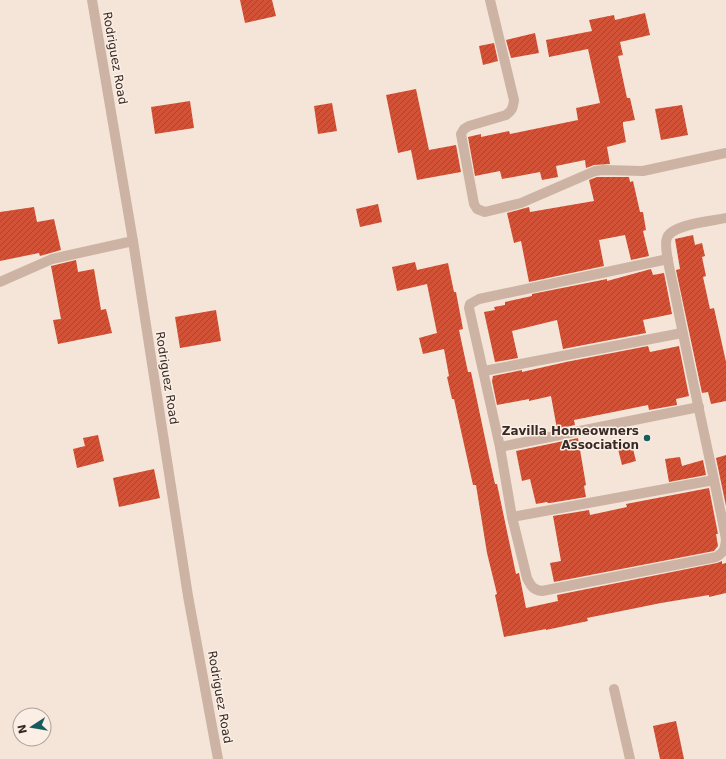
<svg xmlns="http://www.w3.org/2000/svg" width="726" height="759" font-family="'DejaVu Sans',sans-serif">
	<defs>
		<pattern id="building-hatch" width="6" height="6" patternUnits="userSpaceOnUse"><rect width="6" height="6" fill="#d25237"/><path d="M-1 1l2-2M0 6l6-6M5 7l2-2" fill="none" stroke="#ab442e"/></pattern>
	</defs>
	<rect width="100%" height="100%" fill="#f4e5d8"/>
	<g fill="url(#building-hatch)">
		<polygon points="240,0 272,0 276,16 245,23"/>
		<polygon points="645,13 650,35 620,42 623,55 618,56 627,98 630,98 635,120 623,122 623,125 626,142 607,147 610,164 594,165 586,168 585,160 556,166 558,177 542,180 540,172 502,179 500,171 475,176 468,137 481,134 481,137 509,131 510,134 578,120 576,108 600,103 588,49 549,57 546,40 592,31 589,20 614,15 615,20"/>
		<polygon points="535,33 539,53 511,58 506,40"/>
		<polygon points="494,43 498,61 483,65 479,46"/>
		<polygon points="416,89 429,150 456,145 461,172 417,180 411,150 398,153 386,95"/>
		<polygon points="190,101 194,128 155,134 151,107"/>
		<polygon points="332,103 337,131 318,134 314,106"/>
		<polygon points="682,105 688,135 661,140 655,109"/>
		<polygon points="597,177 629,177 630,182 633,181 640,212 643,212 646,230 643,231 649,256 631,260 625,235 599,240 604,266 529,282 521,241 514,243 507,213 529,207 530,212 594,201 589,180"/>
		<polygon points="378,204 382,222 360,227 356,209"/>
		<polygon points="34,207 37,222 54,219 61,250 40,256 39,253 0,261 0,212"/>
		<polygon points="693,235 695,245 702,243 705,256 702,257 706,276 703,277 710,309 714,308 726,362 726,401 711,404 708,392 702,393 676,270 680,269 675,239"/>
		<polygon points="76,260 78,272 94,269 101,310 106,309 112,333 58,344 53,320 61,319 51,266"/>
		<polygon points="415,262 417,270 448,263 454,292 456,292 463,329 459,330 468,372 471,372 489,457 495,484 497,484 516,574 519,573 526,608 558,601 557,595 717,563 722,561 722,564 726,563 726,593 709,597 709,595 661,603 587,618 588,621 546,630 546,629 504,637 495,595 497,594 487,553 476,485 473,485 454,399 452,399 447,377 449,376 444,349 423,354 419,338 437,333 427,284 397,291 392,267"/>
		<polygon points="651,269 653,275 664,273 672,314 643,320 646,333 563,349 557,320 512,331 518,358 495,362 484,312 495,310 494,307 505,305 505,302 532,296 532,294 607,279 607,281"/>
		<polygon points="216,310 221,341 180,348 175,317"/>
		<polygon points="648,346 650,352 679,346 689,396 676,399 677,405 649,410 648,405 574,420 575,425 557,429 551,396 529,401 529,399 497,405 492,381 493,376 522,370 522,372 566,362"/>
		<polygon points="98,435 104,461 77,468 73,449 85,446 83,438"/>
		<polygon points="578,438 586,485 584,486 586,497 550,503 548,503 547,502 536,504 530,479 522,481 516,451"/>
		<polygon points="631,441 636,461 622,465 617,445"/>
		<polygon points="726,455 726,506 716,458"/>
		<polygon points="680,457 682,466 703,460 706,475 669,482 665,459"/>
		<polygon points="154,469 160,498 119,507 113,478"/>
		<polygon points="709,488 718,534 716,534 718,546 714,551 554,582 550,563 561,561 553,516 589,510 590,515 627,507 626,504"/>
		<polygon points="676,721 684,759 660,759 653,726"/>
	</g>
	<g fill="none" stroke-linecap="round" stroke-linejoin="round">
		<g stroke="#cdb3a3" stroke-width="10">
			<polyline points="92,0 133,241 188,596 218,759"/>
			<path d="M 490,0 L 514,100 C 513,108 512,111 506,115 L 469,126 L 464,129 L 461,134 L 474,204 L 477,209 L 485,212 L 521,203 L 595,171 L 603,170 L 643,171 L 726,153"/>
			<path d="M 668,259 L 479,299 L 470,304 L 469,308 L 500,447 L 512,517 L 527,578 C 531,586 533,590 542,591 L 716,557 C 725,552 725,548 726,539 C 710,457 691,376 675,294 C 673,283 663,247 667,238 C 672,224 713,221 726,218"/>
			<polyline points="0,282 52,259 133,241"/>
			<polyline points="484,371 682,333"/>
			<polyline points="500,447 699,407"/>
			<polyline points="512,517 714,480"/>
			<polyline points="614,689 630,759"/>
		</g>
	</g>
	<circle fill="#175d5d" stroke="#fbefe5" stroke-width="1.5" cx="647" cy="438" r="4"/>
	<g text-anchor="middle" stroke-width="3" stroke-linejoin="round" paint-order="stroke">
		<g font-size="12" fill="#372a26" stroke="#fbefe5">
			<text transform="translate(115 58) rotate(80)" y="4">Rodriguez Road</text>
			<text transform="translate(167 378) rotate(81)" y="4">Rodriguez Road</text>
			<text transform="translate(220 697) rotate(80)" y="4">Rodriguez Road</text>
		</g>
		<g font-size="12" font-weight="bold" fill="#372a26" stroke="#fbefe5" text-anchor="end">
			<text x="639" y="435">Zavilla Homeowners<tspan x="639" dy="14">Association</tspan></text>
		</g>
	</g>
	<g transform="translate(32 727) rotate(258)"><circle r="19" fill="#fbefe5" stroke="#ada099"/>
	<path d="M0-3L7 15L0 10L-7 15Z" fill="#175d5d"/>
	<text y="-6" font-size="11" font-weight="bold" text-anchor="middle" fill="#372a26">N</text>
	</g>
</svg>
